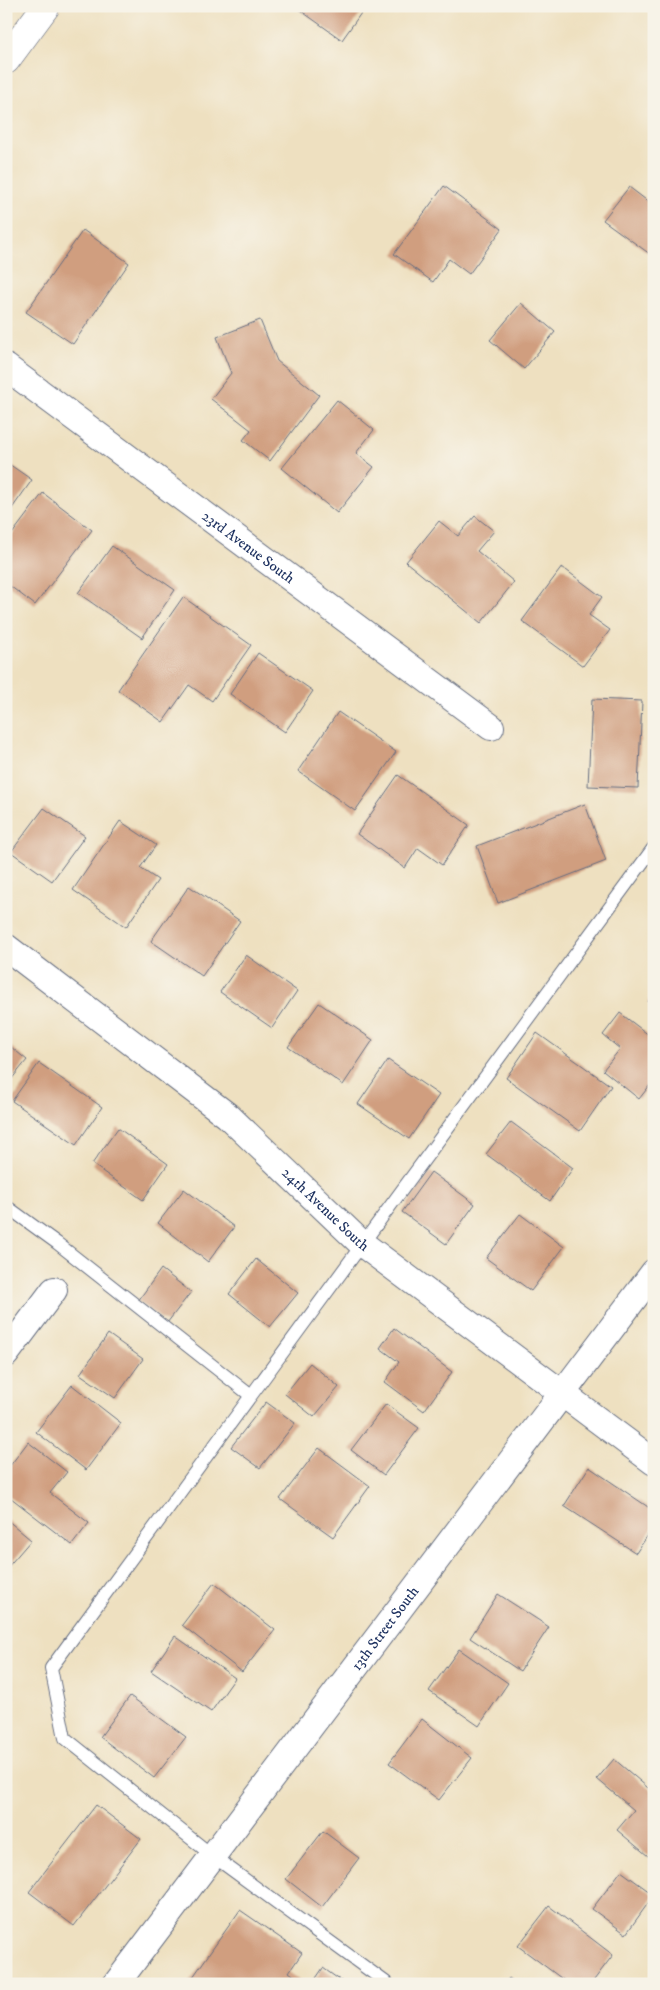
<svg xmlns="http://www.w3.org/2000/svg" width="660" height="1990" font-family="'IM FELL DW Pica',serif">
	<rect width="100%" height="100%" fill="#f7f3e8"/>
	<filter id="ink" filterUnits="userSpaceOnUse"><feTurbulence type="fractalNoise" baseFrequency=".02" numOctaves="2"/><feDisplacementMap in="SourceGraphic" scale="10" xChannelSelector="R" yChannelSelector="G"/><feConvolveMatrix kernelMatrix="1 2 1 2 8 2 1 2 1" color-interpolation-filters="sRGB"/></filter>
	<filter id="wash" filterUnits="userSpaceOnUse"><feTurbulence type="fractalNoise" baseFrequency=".0096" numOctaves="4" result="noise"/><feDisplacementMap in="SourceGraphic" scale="20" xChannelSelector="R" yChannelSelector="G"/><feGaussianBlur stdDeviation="1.12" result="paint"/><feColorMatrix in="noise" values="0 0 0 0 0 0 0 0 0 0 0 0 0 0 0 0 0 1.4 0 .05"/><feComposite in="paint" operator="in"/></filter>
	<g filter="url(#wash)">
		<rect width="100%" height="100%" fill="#eee0c0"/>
		<g id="blocks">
			<g fill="#d09e7f">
				<polygon points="299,6 366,6 342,40 297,8"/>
				<polygon points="444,186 502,229 469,274 449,259 433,282 394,254"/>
				<polygon points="629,187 654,206 654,257 603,220"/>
				<polygon points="83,230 129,263 73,344 26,312"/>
				<polygon points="521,303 555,332 524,369 490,340"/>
				<polygon points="260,320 277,361 319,395 270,461 243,440 251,430 211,399 231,373 217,337"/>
				<polygon points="337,400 374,430 356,453 374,467 337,513 282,468"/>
				<polygon points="6,462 32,480 6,517"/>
				<polygon points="43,493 92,530 35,605 6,583 6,542"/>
				<polygon points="475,516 494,531 477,551 514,582 481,623 406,562 439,521 458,536"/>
				<polygon points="112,546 175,590 142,638 78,593"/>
				<polygon points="562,567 602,597 589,615 610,630 583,666 522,621"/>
				<polygon points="183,597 251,645 212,701 189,685 163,722 118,690"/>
				<polygon points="258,653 313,691 285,732 230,694"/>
				<polygon points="592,699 642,701 638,788 588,786"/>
				<polygon points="338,712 396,752 355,811 298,771"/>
				<polygon points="398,775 469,825 442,865 418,848 405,868 357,834"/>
				<polygon points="585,804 606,861 498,903 477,846"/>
				<polygon points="44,808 85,836 52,881 11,852"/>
				<polygon points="120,821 156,845 140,868 158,880 126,927 73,890"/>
				<polygon points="189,886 240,921 202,976 151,941"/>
				<polygon points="246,955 297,991 272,1028 220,992"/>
				<polygon points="654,993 654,1006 648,1002"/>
				<polygon points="319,1003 373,1040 343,1085 288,1047"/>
				<polygon points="620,1013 654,1039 654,1080 639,1099 603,1070 620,1049 603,1035"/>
				<polygon points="537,1033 611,1086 580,1131 506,1078"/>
				<polygon points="6,1043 27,1060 6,1086"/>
				<polygon points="388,1060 439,1095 409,1139 358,1104"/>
				<polygon points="39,1063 102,1107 76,1145 12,1101"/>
				<polygon points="511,1122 573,1168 550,1201 486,1154"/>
				<polygon points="118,1128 168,1164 143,1200 92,1164"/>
				<polygon points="431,1172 475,1204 446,1244 402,1212"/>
				<polygon points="184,1189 234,1227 208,1262 158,1223"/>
				<polygon points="520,1214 564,1247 531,1291 486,1258"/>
				<polygon points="256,1259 298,1293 270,1327 229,1294"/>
				<polygon points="161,1269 191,1292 167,1323 138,1301"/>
				<polygon points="394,1328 452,1372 424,1411 385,1382 399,1362 380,1348"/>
				<polygon points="108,1334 143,1359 115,1398 80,1374"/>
				<polygon points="310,1363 339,1387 314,1417 285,1394"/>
				<polygon points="72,1385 121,1423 86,1470 36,1432"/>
				<polygon points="266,1402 295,1423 260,1468 231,1447"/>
				<polygon points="386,1404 419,1428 384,1475 351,1450"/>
				<polygon points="28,1442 67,1472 50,1493 89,1523 72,1545 6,1494 6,1471"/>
				<polygon points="319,1448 370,1486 333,1537 280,1499"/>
				<polygon points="589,1467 654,1511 654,1526 636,1553 564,1506"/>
				<polygon points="6,1519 31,1540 6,1569"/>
				<polygon points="214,1583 275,1630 242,1672 182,1625"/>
				<polygon points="498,1594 549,1627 520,1671 470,1638"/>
				<polygon points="175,1636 235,1678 211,1712 151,1671"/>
				<polygon points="459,1649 508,1683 479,1726 429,1691"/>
				<polygon points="654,1673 654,1684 649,1680"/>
				<polygon points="130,1696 186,1737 154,1778 100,1737"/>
				<polygon points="422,1719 472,1758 439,1800 389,1763"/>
				<polygon points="614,1759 654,1793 654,1861 617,1830 634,1810 597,1779"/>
				<polygon points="96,1805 141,1839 74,1926 29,1892"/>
				<polygon points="323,1831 359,1858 322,1907 286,1879"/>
				<polygon points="621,1871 654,1895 626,1934 592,1909"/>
				<polygon points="549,1906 613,1955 591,1984 569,1984 518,1946"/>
				<polygon points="240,1910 302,1953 289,1972 305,1984 188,1984"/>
				<polygon points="323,1968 344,1983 343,1984 312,1984"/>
				<polygon points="509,1978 517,1984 504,1984"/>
			</g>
		</g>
	</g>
	<g filter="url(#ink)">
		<use href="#blocks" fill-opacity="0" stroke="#656d80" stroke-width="1"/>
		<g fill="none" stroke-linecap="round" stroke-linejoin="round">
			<g stroke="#656d80" stroke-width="14">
				<g id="lane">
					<polyline points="6,1206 57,1243 250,1395"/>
					<polyline points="388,1984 213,1856 65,1738 51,1668 654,847"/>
				</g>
			</g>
			<g stroke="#656d80" stroke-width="28">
				<g id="street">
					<path id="s1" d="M 6,367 L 491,727"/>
					<path id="s2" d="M 6,947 L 228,1116 L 361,1243 L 654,1462"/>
					<polyline points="6,1354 54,1290"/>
					<path id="s3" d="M 116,1984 L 654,1272"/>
				</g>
			</g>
			<g stroke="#656d80" stroke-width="29">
				<polyline id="secondary" points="6,60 46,6"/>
			</g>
			<use href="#lane" stroke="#fff" stroke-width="12"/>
			<use href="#street" stroke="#fff" stroke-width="26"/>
			<use href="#secondary" stroke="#fff" stroke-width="28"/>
		</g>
	</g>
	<g text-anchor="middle" stroke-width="4" stroke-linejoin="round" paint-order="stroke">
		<g font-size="15" fill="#1b2f5e" stroke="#f7f3e8">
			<text dy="5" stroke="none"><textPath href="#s1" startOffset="302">23rd Avenue South</textPath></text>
			<text dy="5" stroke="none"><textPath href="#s2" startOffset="414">24th Avenue South</textPath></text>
			<text dy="5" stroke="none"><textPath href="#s3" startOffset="446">13th Street South</textPath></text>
		</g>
	</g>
	<rect width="660" height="1990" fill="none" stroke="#f7f3e8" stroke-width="25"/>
</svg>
